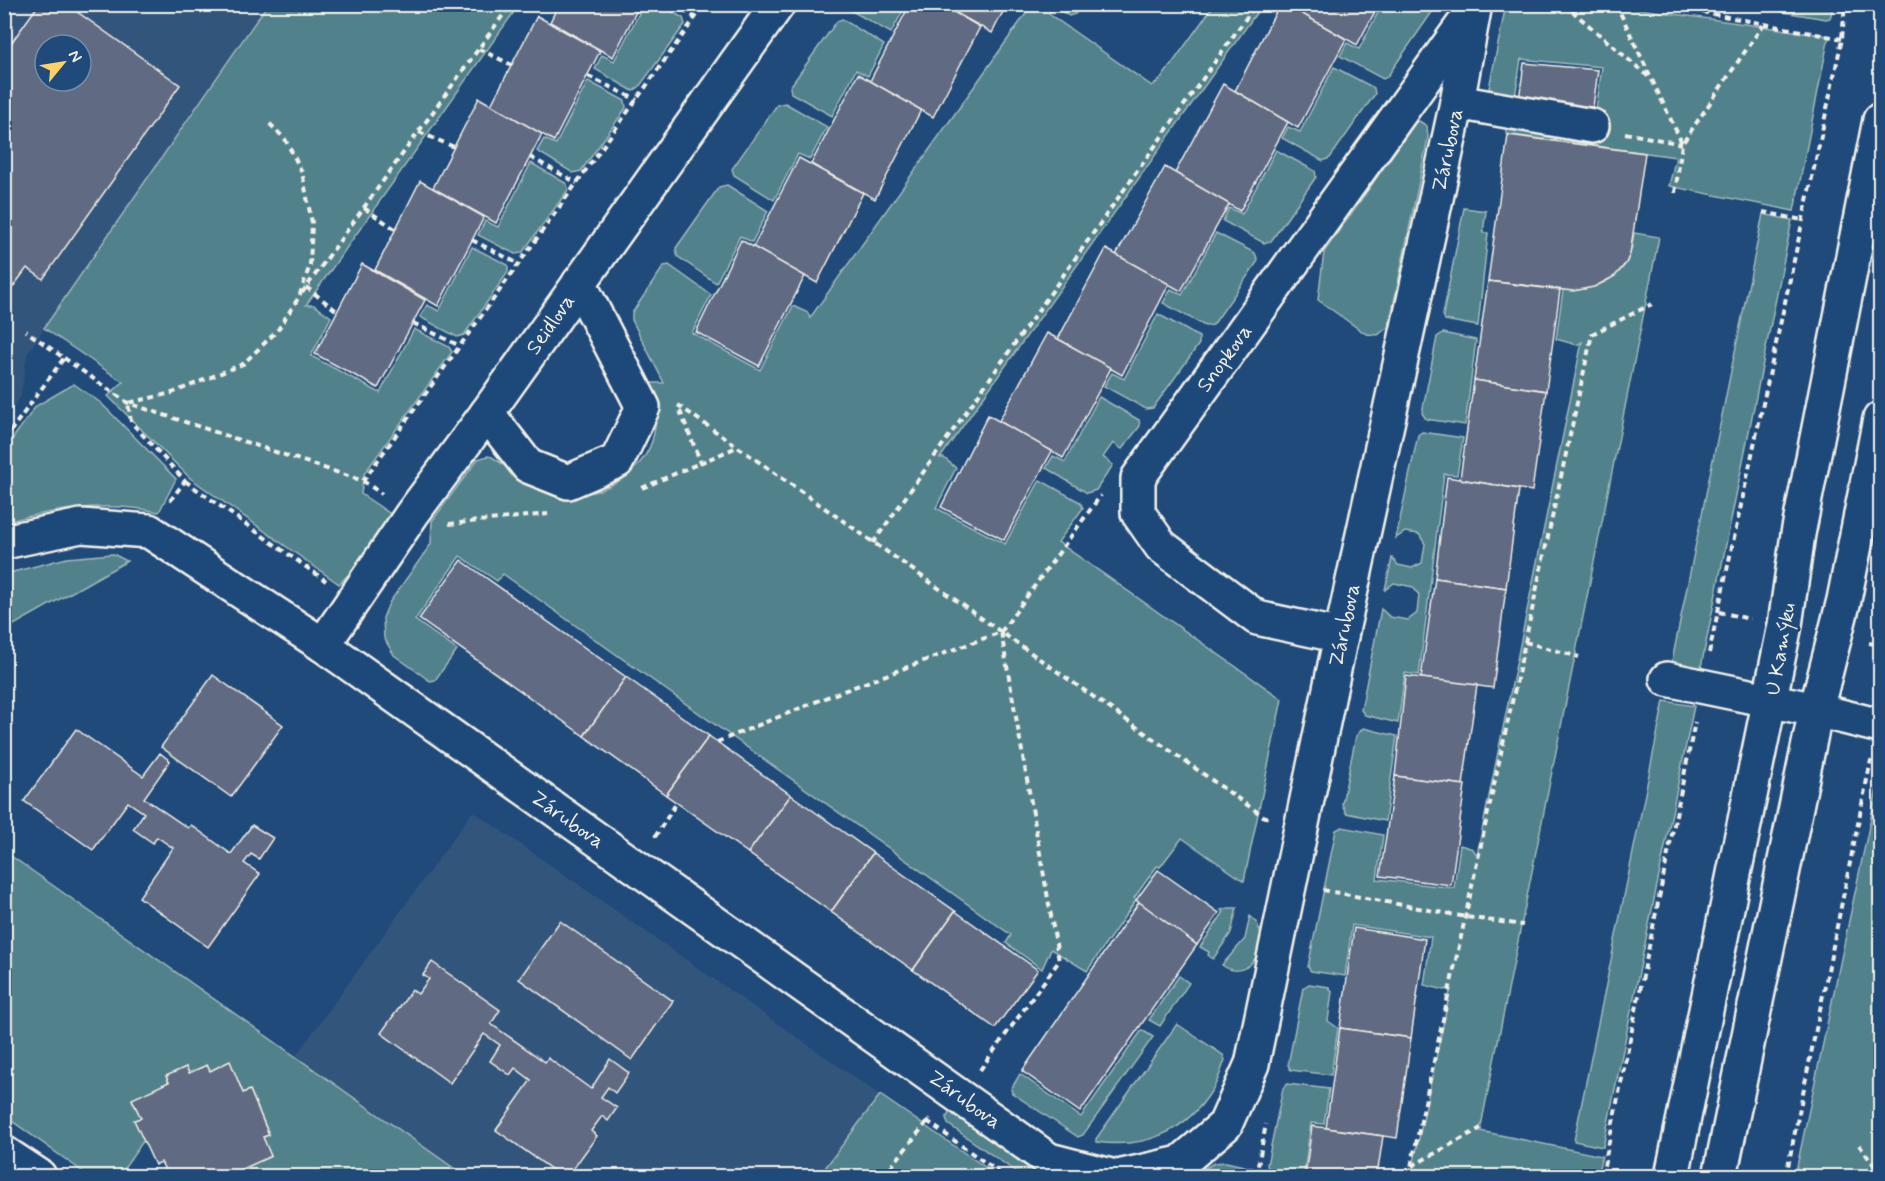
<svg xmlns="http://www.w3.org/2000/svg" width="1885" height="1181" font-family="Mynerve,sans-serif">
	<rect width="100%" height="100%" fill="#1f4a7a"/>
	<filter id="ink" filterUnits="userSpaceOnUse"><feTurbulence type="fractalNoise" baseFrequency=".0167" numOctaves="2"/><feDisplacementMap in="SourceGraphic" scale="12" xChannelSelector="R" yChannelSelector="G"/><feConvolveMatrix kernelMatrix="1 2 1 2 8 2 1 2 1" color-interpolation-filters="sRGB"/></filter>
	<g filter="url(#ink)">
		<g fill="#33547c" fill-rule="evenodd">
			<path d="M 5,5 L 267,5 L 27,354 L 21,396 L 5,419 ZM 45,45 L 81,45 L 81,81 L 45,81 Z"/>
			<polygon points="473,811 880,1095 819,1176 465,1176 295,1057"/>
		</g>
		<g fill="#51818b" stroke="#a2b9ba" stroke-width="1.5">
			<polygon points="644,4 660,5 683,18 685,24 639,87 633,91 595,69 602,55 614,61"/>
			<polygon points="267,5 519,5 306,305 314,305 331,317 311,356 380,393 414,329 449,347 452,352 364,474 361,494 392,515 352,571 339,584 190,478 108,396 123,382 44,328"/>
			<polygon points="849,5 849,4 906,5 891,33 850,10"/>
			<path d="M 1032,5 L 1082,5 L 1075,14 L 1069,16 L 1053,6 L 1049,14 L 1152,86 L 1161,79 L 1214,5 L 1262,5 L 940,458 L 944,458 L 956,468 L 936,508 L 1005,544 L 1040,480 L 1080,502 L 1083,508 L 1058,542 L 1282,699 L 1244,881 L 1182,838 L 1160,867 L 1157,866 L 1134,898 L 1136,900 L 1087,971 L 1051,949 L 1042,969 L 1006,943 L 1011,935 L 503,574 L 497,581 L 460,556 L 415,620 L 457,650 L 435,680 L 430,681 L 394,655 L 384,638 L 383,618 L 389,603 L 431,544 L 432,521 L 478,459 L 488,456 L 492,457 C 513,470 532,489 557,494 C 595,502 647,474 654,433 C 658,415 655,401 650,383 L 664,383 L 632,320 L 632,313 L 664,266 L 669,265 L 711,295 L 692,333 L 760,370 L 793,306 L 808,313 L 810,318 Z"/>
			<polygon points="1382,5 1437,5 1387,77 1383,79 1340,56 1347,43 1359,49"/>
			<polygon points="1506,5 1611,5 1829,36 1794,211 1669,186 1676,157 1506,134 1506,130 1588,140 1596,110 1602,67 1521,59 1514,103 1498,98 1489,88"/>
			<polygon points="1741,5 1834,5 1830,18 1826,19"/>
			<polygon points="842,19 884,45 868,76 856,70 832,116 791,93 790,87 837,21"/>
			<polygon points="1334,67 1374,88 1375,94 1330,158 1323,161 1282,138 1288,127 1300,132"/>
			<polygon points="588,81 625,101 626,108 581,171 573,173 537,151 544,139 556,144"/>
			<polygon points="785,103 827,127 810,159 798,154 774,200 734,175 732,169 777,105"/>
			<polygon points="1419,121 1427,126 1428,138 1389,326 1378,335 1366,334 1318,300 1324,252 1416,122"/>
			<polygon points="1276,150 1315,171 1316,177 1271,241 1264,243 1223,221 1229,208 1242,214"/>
			<polygon points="531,163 567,184 568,190 522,253 515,254 478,235 485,221 498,227"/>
			<polygon points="727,185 768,211 752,242 740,236 716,283 677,256 676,248 719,187"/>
			<polygon points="1464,208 1486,211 1483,233 1488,233 1478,326 1445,320 1443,315"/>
			<polygon points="1763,214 1792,220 1700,672 1671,666"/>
			<polygon points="1216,233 1255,253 1258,261 1213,325 1205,326 1163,303 1171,289 1182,295"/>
			<path d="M 1634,233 L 1659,237 L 1480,1131 L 1602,1156 L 1597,1176 L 1411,1176 L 1451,987 L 1445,990 L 1424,985 L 1431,937 L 1352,925 L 1345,976 L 1311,971 L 1308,967 L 1336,830 L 1342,827 L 1383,835 L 1377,879 L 1454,888 L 1460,845 L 1473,849 L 1477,855 L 1582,342 L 1577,345 L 1556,339 L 1563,290 C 1588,292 1619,282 1629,257 C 1632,249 1633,241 1634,233 Z"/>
			<polygon points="472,247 508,265 508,272 464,335 457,337 420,317 427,305 439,311"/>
			<polygon points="1158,314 1199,337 1199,344 1153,408 1146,409 1104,386 1112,373 1124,379"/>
			<polygon points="1443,333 1476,340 1465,425 1426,419 1422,413 1437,337"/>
			<path d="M 74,384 L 101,403 L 176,479 L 159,512 C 106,501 56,509 5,522 L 5,449 L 36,406 Z"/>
			<polygon points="1099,397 1139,420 1140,426 1122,449 1113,443 1103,457 1113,465 1096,490 1087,493 1046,468 1053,456 1065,462"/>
			<polygon points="1422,432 1463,438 1457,475 1444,474 1419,675 1405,673 1398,723 1365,715 1361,710 1381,609 1390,617 1408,620 1417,613 1419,595 1413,587 1394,583 1385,590 1392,558 1398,565 1412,568 1422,563 1425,544 1419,534 1405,532 1396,538 1418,435"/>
			<polygon points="113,554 127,561 5,630 5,577 13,572 67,558"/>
			<polygon points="1664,701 1694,706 1603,1147 1574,1141"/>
			<polygon points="1363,728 1397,736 1385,821 1346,813 1342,804 1356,736"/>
			<polygon points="1880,768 1880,1176 1795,1176 1878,784"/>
			<polygon points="4,851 465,1176 236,1176 234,1173 263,1137 269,1134 250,1090 243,1093 229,1062 210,1071 207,1065 189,1073 186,1067 166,1076 169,1082 132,1100 141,1118 135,1120 144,1140 119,1176 89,1176 5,1116"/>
			<polygon points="1229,908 1237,908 1231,933 1213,959 1208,955 1209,952 1200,947 1224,912 1221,910"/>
			<path d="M 1250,916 C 1277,937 1250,986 1222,965 L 1245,939 Z"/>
			<polygon points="1179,976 1189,983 1160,1026 1149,1020"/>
			<polygon points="1309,984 1329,987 1332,992 1328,1021 1338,1028 1331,1075 1291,1070 1288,1065 1303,988"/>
			<path d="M 1177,1024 L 1223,1055 L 1225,1060 C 1221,1070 1218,1082 1212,1090 C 1186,1132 1145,1149 1096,1142 L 1096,1139 Z"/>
			<polygon points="1142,1030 1153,1037 1083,1135 1078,1137 1012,1093 1011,1089 1020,1074 1081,1117"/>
			<polygon points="1287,1084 1329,1089 1324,1124 1311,1123 1304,1173 1269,1170 1267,1165 1283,1088"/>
			<polygon points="880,1095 998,1176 819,1176"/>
			<polygon points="951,1110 1051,1176 1022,1176 948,1124 946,1118"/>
			<polygon points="1226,1162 1253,1168 1251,1176 1191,1176 1214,1163"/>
		</g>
		<g fill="#616b82" stroke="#f4f1e8" stroke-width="1.5" fill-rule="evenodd">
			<path d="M 39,4 L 66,4 L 180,85 L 43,279 L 27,268 L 4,299 L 4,53 ZM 45,45 L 81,45 L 81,81 L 45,81 Z"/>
			<polygon points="559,4 640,4 613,57 550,22"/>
			<polygon points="910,4 940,4 980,27 933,117 870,81"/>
			<polygon points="940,4 1007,4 992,33"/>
			<polygon points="1280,4 1286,4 1346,39 1298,128 1235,91"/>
			<polygon points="1294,4 1379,4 1357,45 1292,8"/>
			<polygon points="537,16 600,51 554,141 491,105"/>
			<polygon points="1524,63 1598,70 1593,107 1519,100"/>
			<polygon points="858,74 921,110 875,199 811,164"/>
			<polygon points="1223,84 1288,122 1240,211 1175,173"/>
			<polygon points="479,98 542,134 496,223 433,188"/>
			<polygon points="1508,135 1645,153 1630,254 1626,263 1615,276 1594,287 1573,291 1488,281"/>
			<polygon points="799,158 863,193 817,283 753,247"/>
			<polygon points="1165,167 1229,204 1181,291 1116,255"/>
			<polygon points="420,181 484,217 438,306 375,270"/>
			<polygon points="741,240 805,276 759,366 696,332"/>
			<polygon points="1106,249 1169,284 1122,375 1058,339"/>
			<polygon points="362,264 425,300 378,388 315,354"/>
			<polygon points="1488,281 1560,290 1546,391 1474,380"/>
			<polygon points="1047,333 1111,368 1063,458 999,421"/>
			<polygon points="1474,380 1546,391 1532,491 1460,479"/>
			<polygon points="988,415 1052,451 1004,540 941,507"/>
			<polygon points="1447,477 1519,489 1506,588 1435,578"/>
			<polygon points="461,560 626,677 584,736 419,619"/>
			<polygon points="1435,578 1506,588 1493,688 1421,678"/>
			<polygon points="213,675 283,725 231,797 161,747"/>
			<polygon points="1406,676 1477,685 1463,785 1395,776"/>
			<polygon points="626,677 709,736 666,795 584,736"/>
			<polygon points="76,729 143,776 160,753 170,761 144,798 188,828 191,825 231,854 252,825 273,838 259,859 251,854 244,863 260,874 208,947 139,897 173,848 157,837 153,843 133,829 144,813 128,802 93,850 24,801"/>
			<polygon points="709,736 791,795 748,853 666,795"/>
			<polygon points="1395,776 1465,785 1451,885 1380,876"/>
			<polygon points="791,795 873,853 831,912 748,853"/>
			<polygon points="873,853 955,911 913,970 831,912"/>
			<polygon points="1158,870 1219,913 1197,945 1136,900"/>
			<polygon points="1139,902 1197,945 1080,1112 1022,1071"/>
			<polygon points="955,911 1038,970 995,1028 913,970"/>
			<polygon points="560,921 673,1001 632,1060 519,979"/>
			<polygon points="1354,928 1425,939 1411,1038 1340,1028"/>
			<polygon points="432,962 500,1010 491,1024 545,1062 548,1058 591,1089 610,1059 629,1073 615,1093 608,1087 601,1097 617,1108 608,1121 602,1116 591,1131 597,1136 568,1176 561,1176 496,1130 531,1080 515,1068 510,1075 490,1061 500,1045 484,1034 450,1083 381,1033 412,990 418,994 429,979 423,975"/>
			<polygon points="1340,1028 1411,1038 1397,1138 1326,1128"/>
			<polygon points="230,1061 243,1093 250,1090 269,1135 263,1137 271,1156 234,1173 236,1176 168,1176 161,1162 155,1165 134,1120 141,1118 132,1099 169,1082 166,1076 186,1067 189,1073 207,1065 210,1071"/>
			<polygon points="1312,1126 1383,1136 1377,1176 1305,1176"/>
		</g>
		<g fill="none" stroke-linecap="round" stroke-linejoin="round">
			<g stroke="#f4f1e8" stroke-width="38">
				<g id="minor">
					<polyline points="1457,102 1592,126"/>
					<polyline points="487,413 528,466 568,482 617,461 643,407 579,283"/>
					<polyline points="4,542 81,526 149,531 323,645 1049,1160 1111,1176"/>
					<polyline points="1341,636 1257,618 1161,546 1138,513 1138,478 1468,18"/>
					<polyline points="323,645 412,514 487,413 778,4"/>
					<polyline points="1667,679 1816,710 1880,726"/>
					<polyline points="4,1153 39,1176"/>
					<polyline points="1122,1176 1180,1163 1225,1125 1252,1064 1341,636 1457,102 1475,4"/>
					<polyline points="1672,1176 1785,625 1798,534 1880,120"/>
					<polyline points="1720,1176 1816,710 1844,600 1880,419"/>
				</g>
			</g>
			<g stroke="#f4f1e8" stroke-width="4" stroke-dasharray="6 4.5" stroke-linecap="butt">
				<polyline points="674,4 696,18"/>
				<polyline points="1564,4 1650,78"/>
				<polyline points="1616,4 1682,143"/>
				<polyline points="1661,4 1842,39"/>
				<polyline points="479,49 512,65"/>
				<polyline points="588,76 637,100"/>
				<polyline points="419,132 454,147"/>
				<polyline points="1625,133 1682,144"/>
				<polyline points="530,157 577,183"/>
				<polyline points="1675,193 1682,144 1763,25"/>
				<polyline points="364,208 395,229"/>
				<polyline points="1763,212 1802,220"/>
				<polyline points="472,240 519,264"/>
				<polyline points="306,287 337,311"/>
				<polyline points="302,293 511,4"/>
				<polyline points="413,323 460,346"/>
				<polyline points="64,358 128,403 363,481 382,494"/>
				<polyline points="678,405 1263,816 1269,818"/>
				<polyline points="680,411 701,463"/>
				<polyline points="4,440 64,358 26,331"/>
				<polyline points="185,481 326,581"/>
				<polyline points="363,481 705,4"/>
				<polyline points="642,488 737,447"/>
				<polyline points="170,501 185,481 131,422 128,403 172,393 243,364 277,331 299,297 310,265 312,223 302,172 285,139 269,123"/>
				<polyline points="449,524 548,514"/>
				<polyline points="873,543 1256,4"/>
				<polyline points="1719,612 1750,619"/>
				<polyline points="1525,642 1579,657"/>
				<polyline points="1869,643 1880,645"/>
				<polyline points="1709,653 1842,39 1845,4"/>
				<polyline points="717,742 830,696 1001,632 1101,495"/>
				<polyline points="655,837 677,802"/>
				<polyline points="1323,890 1466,917 1523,925"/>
				<polyline points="980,1070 1059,961 1001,632"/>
				<polyline points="927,1121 1004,1176"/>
				<polyline points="1859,1145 1880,1173"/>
				<polyline points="1412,1166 1481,1128"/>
				<polyline points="884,1176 930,1118"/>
				<polyline points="1256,1176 1266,1124"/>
				<polyline points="1409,1176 1592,334 1652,304"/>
				<polyline points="1602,1176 1695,722"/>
				<polyline points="1786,1176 1871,760"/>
			</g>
			<use href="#minor" stroke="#1f4a7a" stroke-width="33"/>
		</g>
	</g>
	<g text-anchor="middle" stroke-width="6" stroke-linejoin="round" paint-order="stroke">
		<g font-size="21" fill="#f4f1e8" stroke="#1f4a7a">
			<text transform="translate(1447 150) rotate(-78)" y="7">Zárubova</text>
			<text transform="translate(550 324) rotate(-55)" y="7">Seidlova</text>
			<text transform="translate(1224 358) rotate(-54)" y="7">Snopkova</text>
			<text transform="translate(1344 625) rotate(-78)" y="7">Zárubova</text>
			<text transform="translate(1780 649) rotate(-80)" y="7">U Kamýku</text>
			<text transform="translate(568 819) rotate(35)" y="7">Zárubova</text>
			<text transform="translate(965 1099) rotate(36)" y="7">Zárubova</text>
		</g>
	</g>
	<rect width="1885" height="1181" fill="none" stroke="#1f4a7a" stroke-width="24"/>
	<rect x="12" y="12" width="1861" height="1157" fill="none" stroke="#f4f1e8" stroke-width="2" filter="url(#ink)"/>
	<g transform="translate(63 63) rotate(60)"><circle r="28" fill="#1f4a7a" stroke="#748da6" stroke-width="1.5"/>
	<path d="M0-4.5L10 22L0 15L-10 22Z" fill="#ffd166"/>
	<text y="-9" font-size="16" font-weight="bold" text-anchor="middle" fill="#f4f1e8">N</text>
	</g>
</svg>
